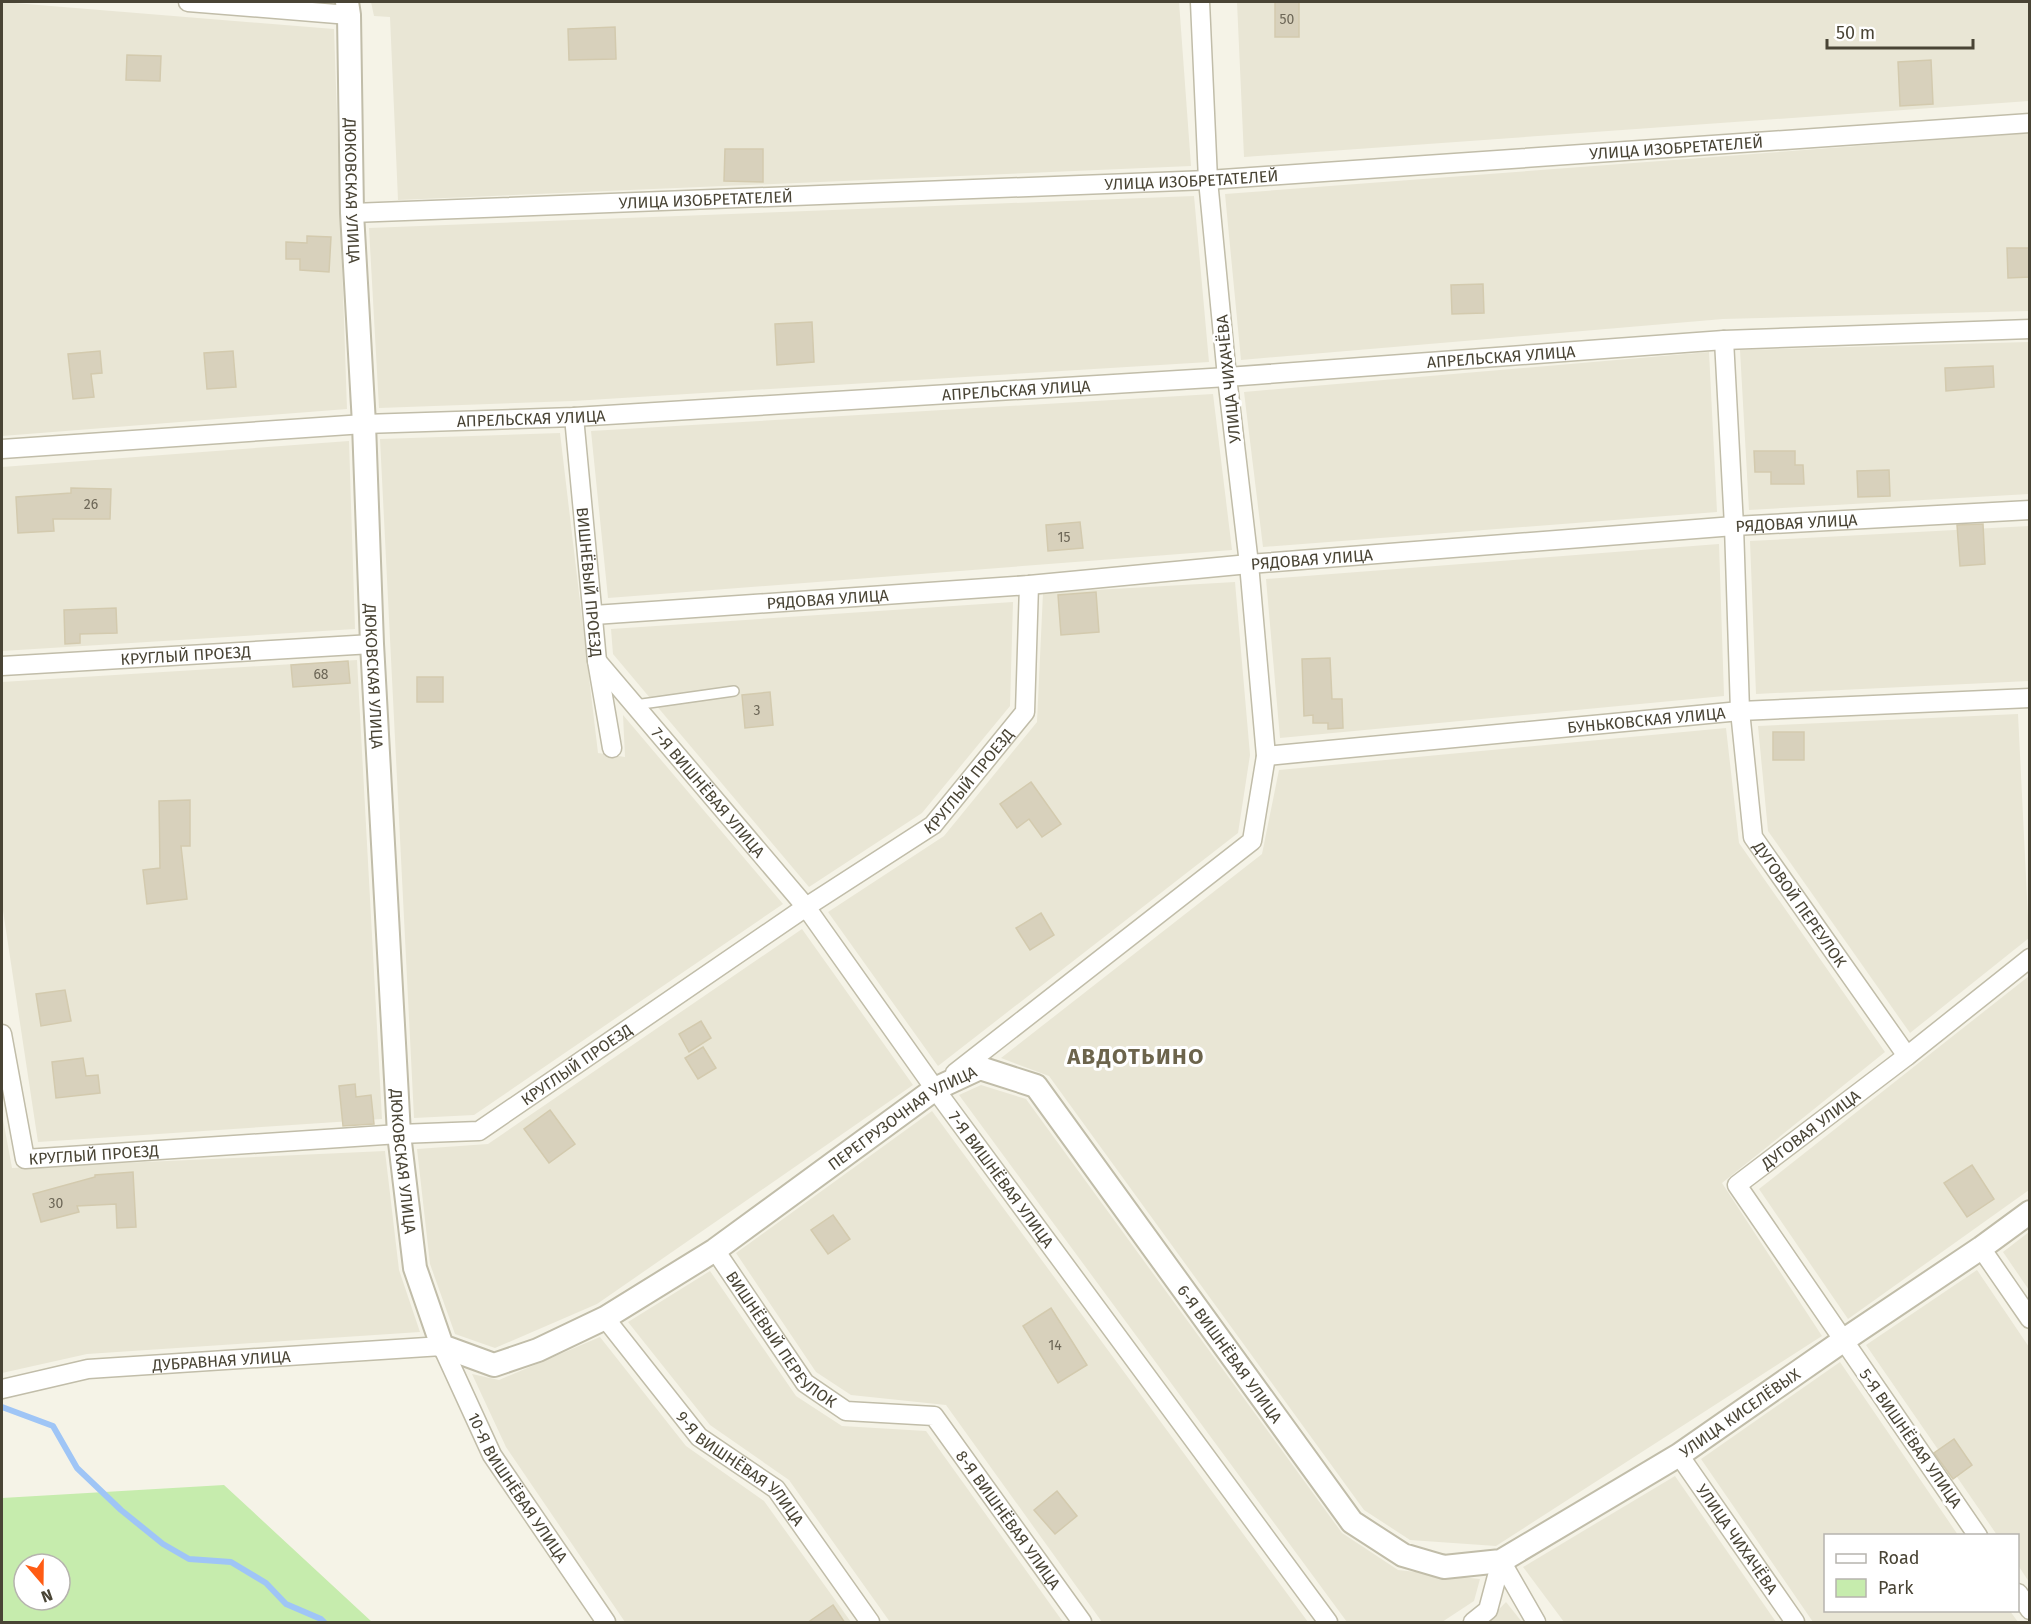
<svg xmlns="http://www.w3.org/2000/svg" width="2031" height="1624" font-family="'Fira Sans',sans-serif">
	<rect width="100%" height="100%" fill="#f5f3e7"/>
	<g fill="#e9e6d5">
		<polygon points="2,2 334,29 347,409 2,436"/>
		<polygon points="371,2 1179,2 1191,166 398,200 390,17 374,16"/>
		<polygon points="1237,2 2029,2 2029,101 1244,157"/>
		<polygon points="2029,133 2029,311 1723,319 1241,360 1225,194"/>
		<polygon points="1194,196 1209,362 573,401 379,408 369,228"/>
		<polygon points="2029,342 2029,494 1749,510 1740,350"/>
		<polygon points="1709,352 1717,512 1263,547 1244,392"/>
		<polygon points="1213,394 1232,550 608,598 591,431"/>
		<polygon points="560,433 598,753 625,757 623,715 783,904 474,1115 414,1118 380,439"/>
		<polygon points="349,441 355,629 2,651 2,467"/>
		<polygon points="2029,526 2029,681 1756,694 1750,541"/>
		<polygon points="1719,544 1724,696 1280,738 1266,579"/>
		<polygon points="1235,582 1250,755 1238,833 938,1066 828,912 944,836 1037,722 1043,593"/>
		<polygon points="1013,602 1010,706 922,813 809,887 613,654 611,629"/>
		<polygon points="357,660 382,1119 38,1142 2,904 2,682"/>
		<polygon points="2018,714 2029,938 1910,1033 1768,831 1758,726"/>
		<polygon points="1726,728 1739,843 1885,1052 1722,1183 1822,1336 1496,1546 1410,1540 1364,1510 1049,1076 1001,1058 1262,854 1279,770"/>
		<polygon points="802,929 913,1085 597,1304 495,1348 455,1334 430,1264 417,1149 488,1144"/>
		<polygon points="2029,976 2029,1190 1848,1319 1759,1189"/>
		<polygon points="981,1085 1026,1099 1342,1533 1398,1570 1480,1579 1474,1601 1442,1622 1347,1622 959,1095"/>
		<polygon points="932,1111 1308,1622 1102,1622 946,1405 851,1395 816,1372 736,1253"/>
		<polygon points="2,1114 12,1168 385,1151 399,1270 420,1332 87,1354 2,1373"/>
		<polygon points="2029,1232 2029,1290 2003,1252"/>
		<polygon points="1977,1270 2029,1347 2029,1582 2018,1565 2018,1536 1997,1535 1866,1345"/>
		<polygon points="710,1271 796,1396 842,1426 926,1431 1063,1622 890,1622 789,1480 710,1425 628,1322"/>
		<polygon points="600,1337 686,1446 764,1501 851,1622 625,1622 506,1447 472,1374 499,1380"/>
		<polygon points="1840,1362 1958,1535 1826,1536 1826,1610 2010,1611 2018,1622 1813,1622 1701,1459"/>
		<polygon points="1675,1476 1776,1622 1564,1622 1523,1567"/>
		<polygon points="1506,1602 1522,1622 1487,1622"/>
	</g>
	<path fill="#c6ecad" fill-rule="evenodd" d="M 224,1485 L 372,1622 L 2,1622 L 2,1498 ZM 24,1564 L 60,1564 L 60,1600 L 24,1600 Z"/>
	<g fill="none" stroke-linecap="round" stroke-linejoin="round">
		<polyline stroke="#9fc5f6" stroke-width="6" points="2,1407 53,1426 77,1468 121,1510 163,1544 189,1559 231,1562 266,1583 286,1604 321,1619 324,1622"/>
	</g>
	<g fill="#d8d1bc" stroke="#d3caae" stroke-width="1.5">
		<rect x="1275" y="2" width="24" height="35"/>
		<polygon points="615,27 616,59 569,60 568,29"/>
		<polygon points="127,55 161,56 160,81 126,80"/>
		<polygon points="1931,60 1933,104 1900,106 1898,62"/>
		<polygon points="725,149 763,149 763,182 724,181"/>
		<polygon points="307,236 331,237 329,272 300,270 300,259 286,259 286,242 307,243"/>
		<polygon points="2007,248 2030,248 2030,277 2008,278"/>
		<polygon points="1483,284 1484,313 1452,314 1451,285"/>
		<polygon points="812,322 814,362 777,365 775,324"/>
		<polygon points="100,351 102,373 91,374 94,397 73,399 68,354"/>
		<polygon points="233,351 236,387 207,389 204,353"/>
		<polygon points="1993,366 1994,387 1946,391 1945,368"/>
		<polygon points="1754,451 1795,451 1795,465 1803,465 1804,484 1771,484 1771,472 1755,472"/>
		<polygon points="1889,470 1890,496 1858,497 1857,471"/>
		<polygon points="71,488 111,489 110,519 53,519 54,531 18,533 16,497 71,493"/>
		<polygon points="1080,522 1083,548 1048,551 1046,525"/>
		<polygon points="1983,524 1985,564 1960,566 1957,525"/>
		<polygon points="1096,592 1099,632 1061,635 1058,595"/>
		<polygon points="116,608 117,633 80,634 80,643 65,644 64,610"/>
		<polygon points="1330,658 1332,699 1342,699 1343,728 1328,729 1328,723 1313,723 1313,715 1304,716 1302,659"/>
		<polygon points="348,661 350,683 293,687 291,665"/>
		<rect x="417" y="677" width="26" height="25"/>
		<polygon points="770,692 773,725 745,728 742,695"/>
		<rect x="1773" y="732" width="31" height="28"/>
		<polygon points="1031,782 1061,824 1042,837 1029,819 1017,828 1000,804"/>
		<polygon points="190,800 190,846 181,846 187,899 147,904 143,870 160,868 159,801"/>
		<polygon points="1041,913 1054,935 1030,950 1016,928"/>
		<polygon points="65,990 71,1021 41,1026 36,994"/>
		<polygon points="701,1021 711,1038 689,1052 679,1034"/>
		<polygon points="703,1047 716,1068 698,1079 685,1058"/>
		<polygon points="83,1058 86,1076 98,1075 100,1093 56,1098 52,1062"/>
		<polygon points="355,1084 356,1097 371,1095 374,1124 343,1126 339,1086"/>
		<polygon points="550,1110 575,1144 549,1163 524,1129"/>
		<polygon points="1972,1165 1994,1199 1967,1217 1944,1183"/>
		<polygon points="133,1172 136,1227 117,1228 116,1204 77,1206 79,1212 41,1222 33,1194 95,1177 95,1175"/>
		<polygon points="833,1215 850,1239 828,1254 811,1230"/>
		<polygon points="1051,1308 1087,1365 1058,1383 1023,1326"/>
		<polygon points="1954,1439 1972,1465 1953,1479 1934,1453"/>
		<polygon points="1057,1491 1077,1516 1055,1534 1034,1510"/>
		<polygon points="833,1605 845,1623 807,1623"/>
	</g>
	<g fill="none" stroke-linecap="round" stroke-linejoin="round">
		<g stroke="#c1bda9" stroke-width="12">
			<polyline id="service" points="635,705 734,691"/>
		</g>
		<g stroke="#c1bda9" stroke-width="21">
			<g id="minor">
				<polyline points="188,2 349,15"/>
				<path id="s1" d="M 352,213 L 1208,180 L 2030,123"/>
				<path id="s2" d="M 1724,340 L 1734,526 L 1740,711 L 1753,837 L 1907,1056"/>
				<path id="s3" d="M 574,417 L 597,661 L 612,748"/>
				<path id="s4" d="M 2,449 L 364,424 L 574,417 L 1227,377 L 1724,340 L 2030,329"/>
				<path id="s5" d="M 594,615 L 1029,585 L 1249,564 L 1734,526 L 2030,510"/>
				<path id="s6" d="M 597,661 L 806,907 L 935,1089 L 1328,1622"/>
				<path id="s7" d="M 2,666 L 372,644"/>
				<path id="s8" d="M 1266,756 L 1740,711 L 2030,698"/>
				<path id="s9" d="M 2,1034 L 25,1159 L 399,1134 L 479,1131 L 806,907 L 933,825 L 1025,712 L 1029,585"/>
				<polyline points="955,1073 1252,841 1266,756 1249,564 1227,377 1208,180 1200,2"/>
				<polyline points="1981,1248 2030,1319"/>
				<path id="s10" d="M 715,1250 L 805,1383 L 846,1411 L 934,1416 L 1082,1622"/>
				<path id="s11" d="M 605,1318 L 699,1437 L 776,1489 L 870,1622"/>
				<path id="s12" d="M 2,1389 L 88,1369 L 442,1346 L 492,1455 L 606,1622"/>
				<path id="s13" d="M 1679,1455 L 1795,1622"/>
				<path id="s14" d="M 1978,1536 L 1737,1185 L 1907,1056 L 2030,958"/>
				<polyline points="1501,1561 1536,1622"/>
				<polyline points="2018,1593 2030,1610"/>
				<polyline points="1473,1622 1488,1610 1501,1561"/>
			</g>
		</g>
		<g stroke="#c1bda9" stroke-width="26">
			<g id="tertiary">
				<path id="s15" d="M 347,2 L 349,15 L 352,213 L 364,424 L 372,644 L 399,1134 L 415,1268 L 442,1346 L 494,1365 L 538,1350 L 605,1318 L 715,1250 L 935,1089 L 980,1068 L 1036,1086 L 1352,1522 L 1403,1555 L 1444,1567 L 1501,1561 L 1679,1455 L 1844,1340 L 1981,1248 L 2030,1212"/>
			</g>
		</g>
		<use href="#service" stroke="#fff" stroke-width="9"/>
		<use href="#minor" stroke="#fff" stroke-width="18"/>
		<use href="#tertiary" stroke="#fff" stroke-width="22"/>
	</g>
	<g text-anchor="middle" stroke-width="6" stroke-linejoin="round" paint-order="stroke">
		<g font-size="14" fill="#6d6757">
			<text x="1287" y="24">50</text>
			<text x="91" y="509">26</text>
			<text x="1064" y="542">15</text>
			<text x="321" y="679">68</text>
			<text x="757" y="715">3</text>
			<text x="56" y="1208">30</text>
			<text x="1055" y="1350">14</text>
		</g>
		<g font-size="16" fill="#494435" stroke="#fff">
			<text dy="6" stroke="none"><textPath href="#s1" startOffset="1326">УЛИЦА ИЗОБРЕТАТЕЛЕЙ</textPath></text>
			<text dy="6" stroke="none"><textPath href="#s1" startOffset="840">УЛИЦА ИЗОБРЕТАТЕЛЕЙ</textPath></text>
			<text dy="6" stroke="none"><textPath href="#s15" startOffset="189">ДЮКОВСКАЯ УЛИЦА</textPath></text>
			<text dy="6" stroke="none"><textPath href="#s1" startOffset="354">УЛИЦА ИЗОБРЕТАТЕЛЕЙ</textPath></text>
			<text dy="6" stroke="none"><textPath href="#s4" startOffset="1502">АПРЕЛЬСКАЯ УЛИЦА</textPath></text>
			<text transform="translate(1228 379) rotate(-96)" y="6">УЛИЦА ЧИХАЧЁВА</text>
			<text dy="6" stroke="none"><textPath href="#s4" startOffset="1016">АПРЕЛЬСКАЯ УЛИЦА</textPath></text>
			<text dy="6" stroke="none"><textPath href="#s4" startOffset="530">АПРЕЛЬСКАЯ УЛИЦА</textPath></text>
			<text dy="6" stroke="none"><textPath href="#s5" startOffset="1206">РЯДОВАЯ УЛИЦА</textPath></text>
			<text dy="6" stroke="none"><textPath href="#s5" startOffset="720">РЯДОВАЯ УЛИЦА</textPath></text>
			<text dy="6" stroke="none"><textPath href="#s3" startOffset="166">ВИШНЁВЫЙ ПРОЕЗД</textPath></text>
			<text dy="6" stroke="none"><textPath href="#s5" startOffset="234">РЯДОВАЯ УЛИЦА</textPath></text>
			<text dy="6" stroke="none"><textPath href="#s7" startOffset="184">КРУГЛЫЙ ПРОЕЗД</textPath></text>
			<text dy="6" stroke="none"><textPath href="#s15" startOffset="675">ДЮКОВСКАЯ УЛИЦА</textPath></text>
			<text dy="6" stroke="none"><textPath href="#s8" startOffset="382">БУНЬКОВСКАЯ УЛИЦА</textPath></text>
			<text dy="6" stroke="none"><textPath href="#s9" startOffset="1186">КРУГЛЫЙ ПРОЕЗД</textPath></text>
			<text dy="6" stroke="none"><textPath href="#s6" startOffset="172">7-Я ВИШНЁВАЯ УЛИЦА</textPath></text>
			<text dy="6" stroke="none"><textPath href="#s2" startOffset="580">ДУГОВОЙ ПЕРЕУЛОК</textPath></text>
			<text dy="6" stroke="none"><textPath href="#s9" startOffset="700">КРУГЛЫЙ ПРОЕЗД</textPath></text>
			<text dy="6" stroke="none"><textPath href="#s15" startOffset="1886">ПЕРЕГРУЗОЧНАЯ УЛИЦА</textPath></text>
			<text dy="6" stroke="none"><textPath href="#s14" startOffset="518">ДУГОВАЯ УЛИЦА</textPath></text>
			<text dy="6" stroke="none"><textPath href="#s9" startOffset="196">КРУГЛЫЙ ПРОЕЗД</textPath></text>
			<text dy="6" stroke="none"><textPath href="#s15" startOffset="1161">ДЮКОВСКАЯ УЛИЦА</textPath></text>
			<text dy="6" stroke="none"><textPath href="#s6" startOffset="658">7-Я ВИШНЁВАЯ УЛИЦА</textPath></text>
			<text dy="6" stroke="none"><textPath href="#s10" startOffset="112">ВИШНЁВЫЙ ПЕРЕУЛОК</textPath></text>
			<text dy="6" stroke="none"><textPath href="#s15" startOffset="2368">6-Я ВИШНЁВАЯ УЛИЦА</textPath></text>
			<text dy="6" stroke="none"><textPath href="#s12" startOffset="222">ДУБРАВНАЯ УЛИЦА</textPath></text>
			<text dy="6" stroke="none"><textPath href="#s15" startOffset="3018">УЛИЦА КИСЕЛЁВЫХ</textPath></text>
			<text transform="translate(1911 1438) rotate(55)" y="6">5-Я ВИШНЁВАЯ УЛИЦА</text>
			<text dy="6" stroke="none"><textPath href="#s11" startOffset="204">9-Я ВИШНЁВАЯ УЛИЦА</textPath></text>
			<text dy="6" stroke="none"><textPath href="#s12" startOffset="604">10-Я ВИШНЁВАЯ УЛИЦА</textPath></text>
			<text dy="6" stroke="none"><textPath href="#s10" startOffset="426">8-Я ВИШНЁВАЯ УЛИЦА</textPath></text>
			<text dy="6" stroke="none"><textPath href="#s13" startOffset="102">УЛИЦА ЧИХАЧЁВА</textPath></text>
		</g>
		<g font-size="22" font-weight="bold" letter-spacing="1.5" fill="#6c644c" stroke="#fff">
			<text x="1136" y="1064">АВДОТЬИНО</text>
		</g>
	</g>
	<rect width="2031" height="1624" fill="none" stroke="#494435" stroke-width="6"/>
	<rect x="1824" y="1534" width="195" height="78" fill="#ffffff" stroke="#b6b4ae" stroke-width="1.5"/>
	<rect x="1836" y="1554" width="30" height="9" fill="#ffffff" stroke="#b6b4ae" stroke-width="1.5"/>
	<text x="1878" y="1564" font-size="18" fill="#494435">Road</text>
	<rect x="1836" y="1579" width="30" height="18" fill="#c6ecad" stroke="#b6b4ae" stroke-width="1.5"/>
	<text x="1878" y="1594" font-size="18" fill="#494435">Park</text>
	<g transform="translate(42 1582) rotate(160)"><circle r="28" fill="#ffffff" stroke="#b6b4ae" stroke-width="1.5"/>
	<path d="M0-4.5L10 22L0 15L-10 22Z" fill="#ff5c14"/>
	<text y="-9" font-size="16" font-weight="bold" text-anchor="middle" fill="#494435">N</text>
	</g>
	<path d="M1827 39v9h146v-9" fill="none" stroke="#494435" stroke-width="3"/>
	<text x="1836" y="39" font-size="18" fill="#494435" stroke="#ffffff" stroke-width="4.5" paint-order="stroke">50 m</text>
</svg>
